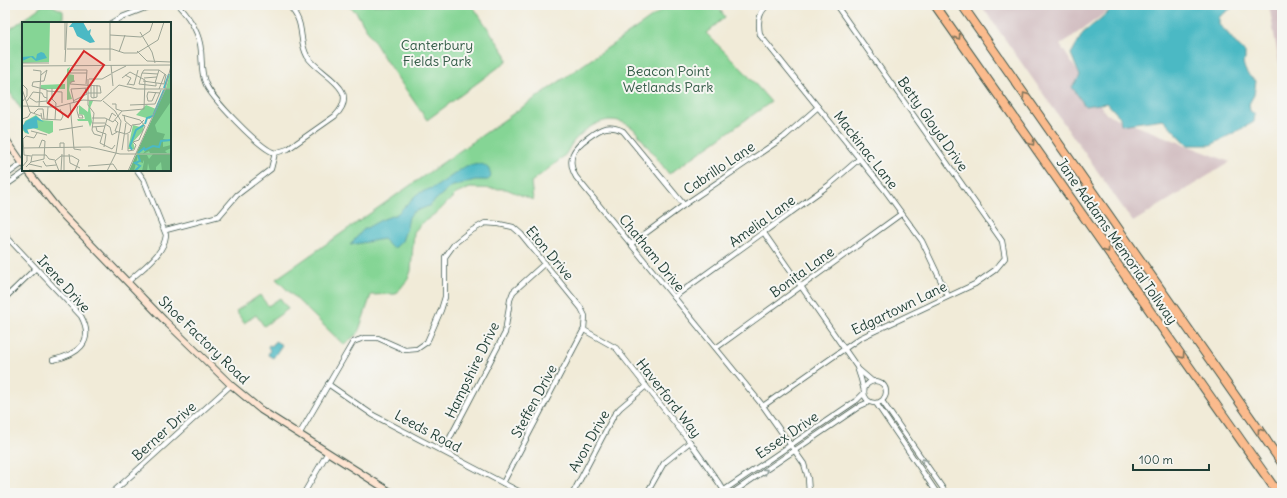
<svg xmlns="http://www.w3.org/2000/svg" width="1287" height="498" font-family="Delius,sans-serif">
	<rect width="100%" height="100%" fill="#f6f6f2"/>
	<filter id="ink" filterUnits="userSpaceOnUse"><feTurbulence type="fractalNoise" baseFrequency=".025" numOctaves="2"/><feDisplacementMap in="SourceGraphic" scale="8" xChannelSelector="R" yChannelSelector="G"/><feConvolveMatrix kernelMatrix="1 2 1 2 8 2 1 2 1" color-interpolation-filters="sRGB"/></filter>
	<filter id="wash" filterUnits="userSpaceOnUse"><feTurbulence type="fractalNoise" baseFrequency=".012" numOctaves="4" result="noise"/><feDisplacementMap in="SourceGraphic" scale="16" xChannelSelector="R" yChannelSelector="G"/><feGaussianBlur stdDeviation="0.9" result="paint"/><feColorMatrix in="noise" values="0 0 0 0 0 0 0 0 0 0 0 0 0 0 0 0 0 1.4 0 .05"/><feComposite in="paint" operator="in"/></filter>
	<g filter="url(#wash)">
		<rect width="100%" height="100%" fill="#f1ebd8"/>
		<g fill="#d2bec1">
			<polygon points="981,5 1117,5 1060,45 1106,114 1230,162 1133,222"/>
			<polygon points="1269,5 1282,5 1282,80"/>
		</g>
		<g fill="#85d595" stroke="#528964">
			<polygon points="43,5 51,5 63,11 63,23 23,23 23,112 5,85 5,33"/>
			<polygon points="347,5 472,5 506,55 507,61 427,120 386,61 356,12"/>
			<path d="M 669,5 L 717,5 L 725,17 L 706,33 L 743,70 L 771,102 L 669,174 L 634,129 C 612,111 590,123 573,142 C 569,147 567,154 563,157 C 553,166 541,174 531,182 L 533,200 L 506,189 L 470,188 L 456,194 L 440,210 L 421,224 L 414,232 L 411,271 L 408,279 L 396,294 L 371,295 L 358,333 L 344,345 L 276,279 Z"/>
			<polygon points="260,295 268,306 280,298 288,309 264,326 256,315 244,323 236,311"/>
		</g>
		<g fill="#4bb9c4" stroke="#357b7c">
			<path d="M 1121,5 L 1236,5 L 1219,17 L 1219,25 C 1230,33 1234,44 1245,52 L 1245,60 L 1243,62 C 1245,72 1248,76 1256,81 L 1254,95 L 1249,104 L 1250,111 L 1255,114 L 1254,122 L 1211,145 L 1188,145 L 1163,119 L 1121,125 L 1120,117 L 1107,103 L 1085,106 L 1072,87 L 1080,76 L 1071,54 L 1083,33 L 1111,10 Z"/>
			<path d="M 480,164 C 487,165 490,169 491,177 L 488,180 L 475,180 L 450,187 L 429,206 L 413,212 L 409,217 L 407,227 L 402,241 L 396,247 L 392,248 L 383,239 L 350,245 L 363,230 L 381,220 L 397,214 L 417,194 L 437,186 L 466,166 Z"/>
			<polygon points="275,341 282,345 273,358 268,355 270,350 268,347 269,345 272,346"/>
		</g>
	</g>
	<g filter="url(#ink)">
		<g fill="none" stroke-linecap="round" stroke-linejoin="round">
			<g stroke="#3e574d" stroke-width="6">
				<g id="street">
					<path d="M 178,5 C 189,17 200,34 201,51 C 202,61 201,72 205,82 C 209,96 261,150 275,153 L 288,149 L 335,116 C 363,88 318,75 307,56 C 297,37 307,24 288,5"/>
					<path d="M 768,5 C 758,13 758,23 760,35 L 884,189 L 922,241 L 948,296"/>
					<polyline points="112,23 122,17 153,5"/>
					<polyline points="5,176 23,163"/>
					<polyline points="5,186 28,170"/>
					<path d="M 684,205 L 623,131 C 609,124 601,128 589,137 C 573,148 566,159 576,177 L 763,406 L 804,464 L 808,478 L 809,493"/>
					<polyline points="166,230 219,216 237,195 271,169 275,153"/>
					<polyline points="764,233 857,367 861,379 864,391"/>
					<path d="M 5,235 L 81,316 C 96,343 76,355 53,360"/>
					<polyline points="631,244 684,205 784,137 818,107"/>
					<path d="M 128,282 C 142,268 164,255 166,235 L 144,180 L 137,170"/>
					<polyline points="674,297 829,185 859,159"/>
					<polyline points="5,298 35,269"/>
					<polyline points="584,330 616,348 690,442 726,493"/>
					<polyline points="716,348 901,214"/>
					<polyline points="858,369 872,381"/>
					<circle cx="875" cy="392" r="11"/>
					<polyline points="328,384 373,415 522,493"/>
					<polyline points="882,401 946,493"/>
					<polyline points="876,403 937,493"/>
					<polyline points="763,406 860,338 975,284 995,270 1005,258 1002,241 836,5"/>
					<polyline points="300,433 353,342 364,338 378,338 405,350 417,349 427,342 441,310 445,297 445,257 455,243 469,232 485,223 499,224 513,227 521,234 581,308 585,316 584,329 503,483"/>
					<polyline points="443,451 505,333 510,300 513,292 545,263"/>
					<polyline points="112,493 231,385"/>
					<polyline points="304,493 328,452"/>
					<polyline points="573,493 614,415 620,408 646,386"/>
					<polyline points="647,493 664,463 690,442"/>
					<polyline points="720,493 857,400 864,393"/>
					<polyline points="732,493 860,406 869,402"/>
				</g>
			</g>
			<g stroke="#3e574d" stroke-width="8">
				<g id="secondary">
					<polyline points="5,138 23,164"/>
					<polyline points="27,170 60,212 164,320 231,385 261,410 392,493"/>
				</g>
			</g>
			<g stroke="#3e574d" stroke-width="10">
				<g id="highway">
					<polyline points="935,5 1278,493"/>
					<polyline points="962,5 1282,463"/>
				</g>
			</g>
			<use href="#street" stroke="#fff" stroke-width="4.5"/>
			<use href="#secondary" stroke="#fde4d1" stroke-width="6"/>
			<use href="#highway" stroke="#fbbb8d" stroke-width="8"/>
		</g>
		<defs><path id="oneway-chevron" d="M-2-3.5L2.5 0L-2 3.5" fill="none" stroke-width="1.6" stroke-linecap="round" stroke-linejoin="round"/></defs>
		<g stroke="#82765c">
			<use href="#oneway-chevron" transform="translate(958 37) rotate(55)"/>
			<use href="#oneway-chevron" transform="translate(1025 95) rotate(-125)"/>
			<use href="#oneway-chevron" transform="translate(1032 143) rotate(55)"/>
			<use href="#oneway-chevron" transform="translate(1107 250) rotate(55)"/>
			<use href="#oneway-chevron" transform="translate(1182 356) rotate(55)"/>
			<use href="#oneway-chevron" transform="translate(1260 431) rotate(-125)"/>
		</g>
		<g stroke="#8f9e9a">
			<use href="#oneway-chevron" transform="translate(924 461) rotate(-125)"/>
			<use href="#oneway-chevron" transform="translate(765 471) rotate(-34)"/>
		</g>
	</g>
	<g text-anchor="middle" stroke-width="4" stroke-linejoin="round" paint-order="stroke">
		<g font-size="14" fill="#335b47" stroke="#f6f6f2">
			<text x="437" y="50">Canterbury<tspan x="437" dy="16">Fields Park</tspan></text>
			<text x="668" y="76">Beacon Point<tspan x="668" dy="16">Wetlands Park</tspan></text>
		</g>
		<g font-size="14" fill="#1f3d34" stroke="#f6f6f2">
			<text transform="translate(933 124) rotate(55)" y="5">Betty Gloyd Drive</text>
			<text transform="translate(866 150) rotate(52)" y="5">Mackinac Lane</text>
			<text transform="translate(719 168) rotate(-34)" y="5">Cabrillo Lane</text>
			<text transform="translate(762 221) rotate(-36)" y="5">Amelia Lane</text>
			<text transform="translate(1117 241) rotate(55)" y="5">Jane Addams Memorial Tollway</text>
			<text transform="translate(550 253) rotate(50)" y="5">Eton Drive</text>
			<text transform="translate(652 253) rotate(51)" y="5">Chatham Drive</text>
			<text transform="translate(802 272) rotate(-36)" y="5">Bonita Lane</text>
			<text transform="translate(64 284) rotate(48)" y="5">Irene Drive</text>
			<text transform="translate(899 308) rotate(-26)" y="5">Edgartown Lane</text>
			<text transform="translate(204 340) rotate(44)" y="5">Shoe Factory Road</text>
			<text transform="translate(472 370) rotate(-64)" y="5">Hampshire Drive</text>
			<text transform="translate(669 398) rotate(52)" y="5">Haverford Way</text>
			<text transform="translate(534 401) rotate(-62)" y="5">Steffen Drive</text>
			<text transform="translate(164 431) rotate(-42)" y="5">Berner Drive</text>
			<text transform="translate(428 431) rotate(28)" y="5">Leeds Road</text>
			<text transform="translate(787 435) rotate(-34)" y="5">Essex Drive</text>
			<text transform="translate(589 441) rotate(-61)" y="5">Avon Drive</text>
		</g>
	</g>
	<g transform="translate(22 22)">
		<rect width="149" height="149" fill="#f1ebd8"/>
		<path d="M 0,0 L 28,0 L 27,40 L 0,41 ZM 48,45 L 46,52 L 52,53 L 52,59 L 48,61 L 47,68 L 50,77 L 45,78 L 45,47 ZM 149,47 L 149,149 L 107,149 L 144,66 ZM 43,62 L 43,67 L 18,67 L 19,63 ZM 67,79 L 71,79 L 68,86 L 70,100 L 68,105 L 66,99 L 56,99 L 55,97 L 63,97 L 62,93 L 57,92 L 57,83 L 66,90 ZM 124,83 L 134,87 L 128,97 L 114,93 ZM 14,93 L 19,98 L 31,99 L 31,110 L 27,112 L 11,106 L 5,108 L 7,112 L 3,111 L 0,107 L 3,99 ZM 122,101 L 121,109 L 111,120 L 113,127 L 106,127 L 111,103 L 118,105 Z" fill="#85d595"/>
		<path d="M 144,67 L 149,67 L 148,81 L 133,103 L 135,110 L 143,112 L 141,117 L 146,118 L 141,119 L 141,125 L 149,123 L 149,126 L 143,129 L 145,131 L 128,131 L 127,129 L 121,132 L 124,128 L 122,126 L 114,132 ZM 131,132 L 149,132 L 149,148 L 140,149 L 139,140 L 134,145 L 134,149 L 128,149 L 126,141 L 125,149 L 120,149 L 122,140 L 121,138 L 121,141 L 118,140 L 116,133 L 112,149 L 107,149 L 114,133 L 125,133 L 127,137 Z" fill="#6cb67e"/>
		<path d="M 51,0 L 61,0 L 66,9 L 69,7 L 68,12 L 73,20 L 68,21 L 55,14 L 51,5 L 47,5 ZM 19,30 L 22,31 L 25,36 L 14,39 L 9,35 L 0,39 L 0,35 L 11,34 L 14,37 L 15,32 ZM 14,94 L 22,100 L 15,98 L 16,106 L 5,107 L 7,112 L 3,110 L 0,105 L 4,99 Z" fill="#4bb9c4"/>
		<path fill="none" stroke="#4bb9c4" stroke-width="2" d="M 142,66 L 147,52M 123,102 L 125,96 L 131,94 L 142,68M 110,128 L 108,124 L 114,108 L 122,103M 116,131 L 122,126 L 123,128 L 131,124 L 137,125 L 139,119 L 149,118M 113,149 L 118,144 L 113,141 L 118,139 L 116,133"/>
		<path fill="none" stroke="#9da596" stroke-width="1" d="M 88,0 L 88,39M 118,10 L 130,30 L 133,41M 88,13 L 119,15 L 128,9 L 131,0M 45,27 L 90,27 L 102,31 L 115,31 L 136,18 L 142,0M 43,28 L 43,0M 115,29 L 125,39 L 149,40M 97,30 L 103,13M 43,40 L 45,0M 0,41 L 27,41M 89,43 L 91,64M 0,44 L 149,43M 11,48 L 19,49 L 17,84M 48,51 L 49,48 L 65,48 L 64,62M 48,51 L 65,51M 90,51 L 104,44M 120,51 L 117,62 L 134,64 L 134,61M 120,51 L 122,48 L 137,48M 120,51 L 136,52M 19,53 L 25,48 L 22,59 L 11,60 L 10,64 L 25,68 L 25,81M 103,53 L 109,56 L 105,63M 122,56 L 135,55M 66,57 L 66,83 L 72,91 L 70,108 L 72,112 L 79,114M 67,57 L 80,57 L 89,52M 53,59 L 49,60 L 48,62 L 78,64 L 79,71 L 66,71M 121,59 L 142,62 L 144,53 L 137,48M 133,61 L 137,48M 106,62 L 112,63 L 116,48M 69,63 L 69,75 L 71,76 L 75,75 L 75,63M 30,66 L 30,77 L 34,81 L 33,98M 0,67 L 8,90 L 19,94M 137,67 L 143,52M 25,69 L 40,70 L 40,81M 125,74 L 126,79 L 130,79 L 134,70M 125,74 L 126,70 L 138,71M 8,76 L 14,80 L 25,79M 72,76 L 72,63M 5,79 L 11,70 L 20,71 L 22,75 L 25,76M 51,79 L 65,72 L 63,66M 81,79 L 93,89 L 99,99 L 94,131 L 85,149M 0,80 L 5,74 L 5,67 L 1,63M 52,81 L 49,67 L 66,66M 48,82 L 52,127 L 59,128M 90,82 L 94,82 L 94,87 L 100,89M 108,83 L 133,82 L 139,68M 0,84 L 34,85 L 61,78 L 79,79 L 97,63 L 115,67 L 149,67M 56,84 L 55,87 L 55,89 L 57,96 L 61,96 L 60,93 L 56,93M 12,91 L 16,87 L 21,87 L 22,97M 19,91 L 20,97 L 39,98 L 41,94 L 38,87M 100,93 L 118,98 L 123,104 L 117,118 L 111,120 L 114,123 L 112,128 L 106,129M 102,93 L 103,99 L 109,104M 70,96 L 83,96 L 91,100 L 100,89 L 122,87 L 123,58 L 108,50 L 100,56M 0,97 L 6,95 L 9,90M 85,97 L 78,121 L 90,127 L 93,123M 25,98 L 26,85M 87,98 L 90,91 L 94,94M 93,98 L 96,101 L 93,109 L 104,112 L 108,110 L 110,103 L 118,102 L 122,98M 70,101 L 83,101M 83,102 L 88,105 L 90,113 L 95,110M 70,105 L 83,104M 74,105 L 75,109 L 84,112 L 82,125M 37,108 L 61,104M 9,109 L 25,113M 1,117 L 2,133 L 9,134M 1,117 L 4,114 L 12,116 L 15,111M 38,125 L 38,121 L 42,121 L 42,149M 0,126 L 68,125 L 98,132 L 149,132M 100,128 L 104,101M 106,129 L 106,112M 47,132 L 48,141 L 58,146M 21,139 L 24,144 L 34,143M 9,140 L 10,133 L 24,133 L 27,137 L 33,138M 7,142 L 20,145M 66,144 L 91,142 L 95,148M 0,145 L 5,139 L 5,134M 4,145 L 9,140 L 22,137 L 23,119 L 20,118 L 17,126M 7,148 L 21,149M 37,149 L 33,139 L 39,134 L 50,134 L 57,138 L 53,149M 39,149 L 40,132M 106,149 L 143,67 L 149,44"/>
		<path fill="#d62828" fill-opacity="0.15" stroke="#d62828" stroke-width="2" d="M 62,29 L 82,43 L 46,95 L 26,81 Z"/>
		<rect width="149" height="149" fill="none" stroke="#1f3d34" stroke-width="2"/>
	</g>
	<rect width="1287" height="498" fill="none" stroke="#f6f6f2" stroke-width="20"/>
	<path d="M1133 464v6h76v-6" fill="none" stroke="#1f3d34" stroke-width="2"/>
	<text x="1139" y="464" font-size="12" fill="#1f3d34" stroke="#f6f6f2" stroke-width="3" paint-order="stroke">100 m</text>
</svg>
